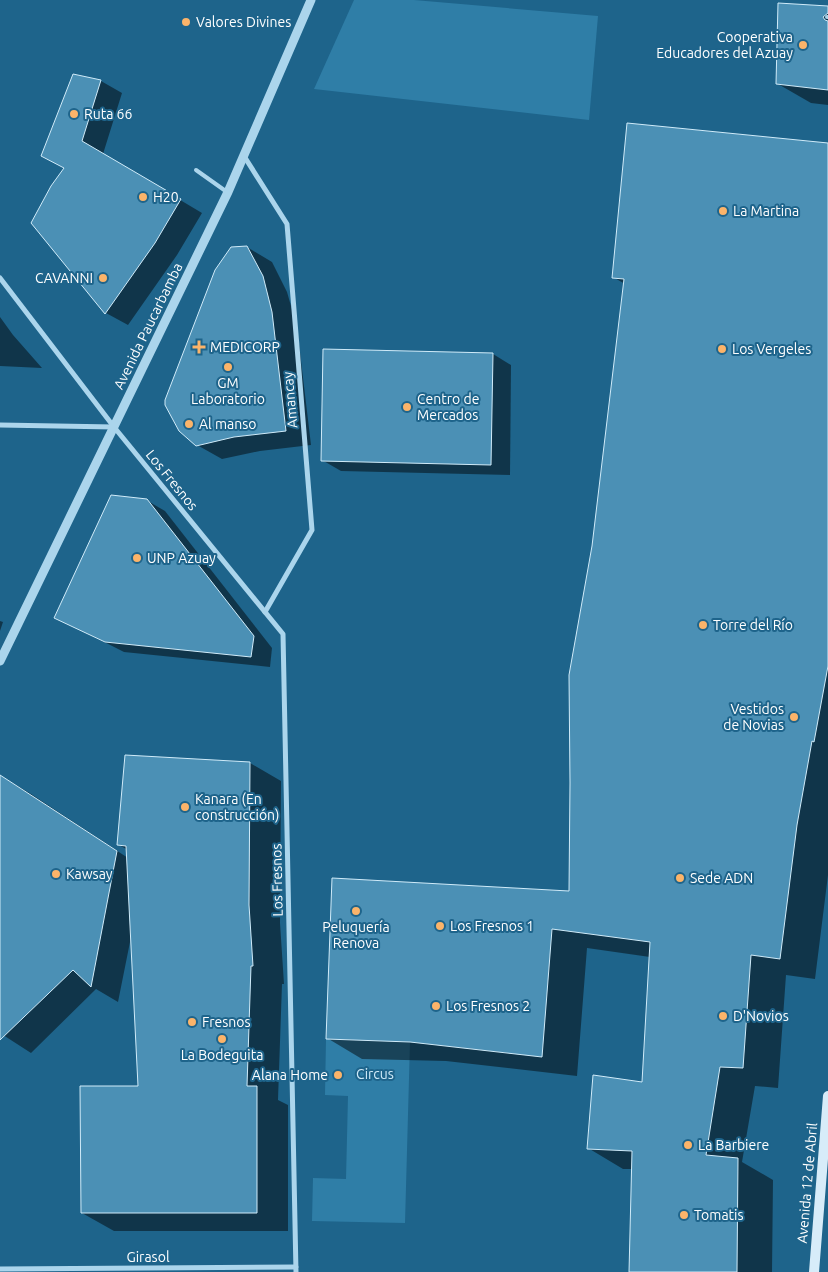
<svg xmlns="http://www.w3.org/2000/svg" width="828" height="1272" font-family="Ubuntu,sans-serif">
	<rect width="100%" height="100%" fill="#1e648b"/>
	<g fill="#2f7ea7">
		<polygon points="354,0 414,0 598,16 589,120 314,89"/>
		<polygon points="326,1039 410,1042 405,1223 312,1221 313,1178 346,1179 348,1096 325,1095"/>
	</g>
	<g fill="#0007">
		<polygon points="828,7 828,105 811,103 778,84"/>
		<polygon points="101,81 122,93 103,154 202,213 177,255 128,325 106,313 33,223 65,168"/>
		<polygon points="828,145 828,875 815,979 786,975 778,1088 755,1086 742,1162 773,1180 772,1272 631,1272 633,1169 623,1169 588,1148 643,1083 650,957 587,948 577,1076 446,1061 362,1059 327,1038 570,892 593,546 625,284 613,277"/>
		<polygon points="247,247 272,262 287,292 297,327 311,445 260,451 222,459 197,445"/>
		<polygon points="0,317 13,335 42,368 0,366"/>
		<polygon points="493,354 511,365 510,475 341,471 322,460"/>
		<polygon points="146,500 165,511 272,648 270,667 124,652 55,617"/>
		<polygon points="0,621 3,622 0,631"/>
		<polygon points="250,763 281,781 280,923 284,984 282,984 278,1100 288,1105 288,1231 114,1231 82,1213 139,1087 131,937 118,1002 96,989 31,1053 0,1033 0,784 4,778 31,794 128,858 128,850 119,845"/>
	</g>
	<g fill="#4b90b5" stroke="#d0ebf9">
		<polygon points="778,3 828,6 828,13 823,17 825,20 828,21 828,90 776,84"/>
		<polygon points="73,74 101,80 82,141 181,199 155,243 105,314 31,223 51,186 64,168 41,156"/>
		<polygon points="627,123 828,143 828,666 814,742 812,741 797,825 780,959 751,955 743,1068 720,1067 706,1155 738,1158 737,1272 629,1272 632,1151 587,1149 593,1075 642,1082 650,942 552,929 542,1057 410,1042 326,1039 332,878 569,891 570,783 569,675 592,546 624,279 612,278"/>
		<polygon points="247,246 263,276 272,312 286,431 234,437 196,446 179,431 165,405 165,400 215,270 231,247"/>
		<polygon points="323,349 493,353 491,465 321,461"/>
		<polygon points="111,495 147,499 254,636 251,657 105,642 54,618"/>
		<polygon points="125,755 250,762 249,905 253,966 251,966 247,1086 257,1086 257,1213 81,1213 80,1086 138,1086 126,846 117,845"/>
		<polygon points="0,775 117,851 91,987 73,970 0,1040"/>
	</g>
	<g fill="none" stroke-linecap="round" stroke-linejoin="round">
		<g stroke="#abd5ec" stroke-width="4">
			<polyline points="827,17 828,17"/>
			<polyline points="196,170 227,192"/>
		</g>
		<g stroke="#abd5ec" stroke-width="5">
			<polyline points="244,156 287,224 312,530 265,612"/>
			<polyline points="0,278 114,427 283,634 296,1272"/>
			<polyline points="0,425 114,427"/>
			<polyline points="0,1269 296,1267"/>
		</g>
		<polyline stroke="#abd5ec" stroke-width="9" points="0,661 228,192 311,0"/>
		<polyline stroke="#d7ecf9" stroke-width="10" points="814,1272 828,1096"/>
	</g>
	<g fill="#fbb46a" stroke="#1e648b" stroke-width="2">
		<circle cx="186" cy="22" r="5"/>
		<circle cx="803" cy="45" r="5"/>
		<circle cx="74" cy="114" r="5"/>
		<circle cx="143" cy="197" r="5"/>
		<circle cx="723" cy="211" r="5"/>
		<circle cx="103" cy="278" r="5"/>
		<path d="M196.5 339.5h5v5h5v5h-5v5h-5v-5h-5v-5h5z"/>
		<circle cx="722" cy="349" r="5"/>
		<circle cx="228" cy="367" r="5"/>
		<circle cx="407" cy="407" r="5"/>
		<circle cx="189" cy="424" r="5"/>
		<circle cx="137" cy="558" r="5"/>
		<circle cx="703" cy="625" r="5"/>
		<circle cx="794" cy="717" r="5"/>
		<circle cx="185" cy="807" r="5"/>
		<circle cx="56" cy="874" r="5"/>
		<circle cx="680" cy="878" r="5"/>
		<circle cx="356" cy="911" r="5"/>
		<circle cx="440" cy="926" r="5"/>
		<circle cx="436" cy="1006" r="5"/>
		<circle cx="723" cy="1016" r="5"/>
		<circle cx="192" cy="1022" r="5"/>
		<circle cx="222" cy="1039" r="5"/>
		<circle cx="338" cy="1075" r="5"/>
		<circle cx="688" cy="1145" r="5"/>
		<circle cx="684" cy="1215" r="5"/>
	</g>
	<g text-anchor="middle" stroke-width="4" stroke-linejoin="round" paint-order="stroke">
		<g font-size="14" fill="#fff" stroke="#1e648b" text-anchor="start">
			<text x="196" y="27">Valores Divines</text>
			<text x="793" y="42" text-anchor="end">Cooperativa<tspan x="793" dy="16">Educadores del Azuay</tspan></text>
			<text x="84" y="119">Ruta 66</text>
			<text x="153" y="202">H20</text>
			<text x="733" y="216">La Martina</text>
			<text x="93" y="283" text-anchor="end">CAVANNI</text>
			<text x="210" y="352">MEDICORP</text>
			<text x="732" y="354">Los Vergeles</text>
			<text x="228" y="388" text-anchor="middle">GM<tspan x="228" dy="16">Laboratorio</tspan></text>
			<text x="417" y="404">Centro de<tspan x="417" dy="16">Mercados</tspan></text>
			<text x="199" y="429">Al manso</text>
			<text x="147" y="563">UNP Azuay</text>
			<text x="713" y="630">Torre del Río</text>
			<text x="784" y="714" text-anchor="end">Vestidos<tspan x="784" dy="16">de Novias</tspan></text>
			<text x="195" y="804">Kanara (En<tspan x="195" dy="16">construcción)</tspan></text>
			<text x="66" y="879">Kawsay</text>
			<text x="690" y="883">Sede ADN</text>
			<text x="450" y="931">Los Fresnos 1</text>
			<text x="356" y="932" text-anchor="middle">Peluquería<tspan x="356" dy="16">Renova</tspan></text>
			<text x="446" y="1011">Los Fresnos 2</text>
			<text x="733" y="1021">D'Novios</text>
			<text x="202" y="1027">Fresnos</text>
			<text x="222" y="1060" text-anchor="middle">La Bodeguita</text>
			<text x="328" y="1080" text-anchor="end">Alana Home</text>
			<text x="698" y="1150">La Barbiere</text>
			<text x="694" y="1220">Tomatis</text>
		</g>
		<g font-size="14" fill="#fff" stroke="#1e648b">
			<text transform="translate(148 326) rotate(-64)" y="5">Avenida Paucarbamba</text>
			<text transform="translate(290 400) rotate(-95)" y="5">Amancay</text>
			<text transform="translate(172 480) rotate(51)" y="5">Los Fresnos</text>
			<text transform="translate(277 880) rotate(-91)" y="5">Los Fresnos</text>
			<text transform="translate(807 1183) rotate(-85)" y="5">Avenida 12 de Abril</text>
			<text x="148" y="1262">Girasol</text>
		</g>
		<g font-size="14" fill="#d0ebf9" stroke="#1e648b">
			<text x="375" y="1079">Circus</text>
		</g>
	</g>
</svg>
